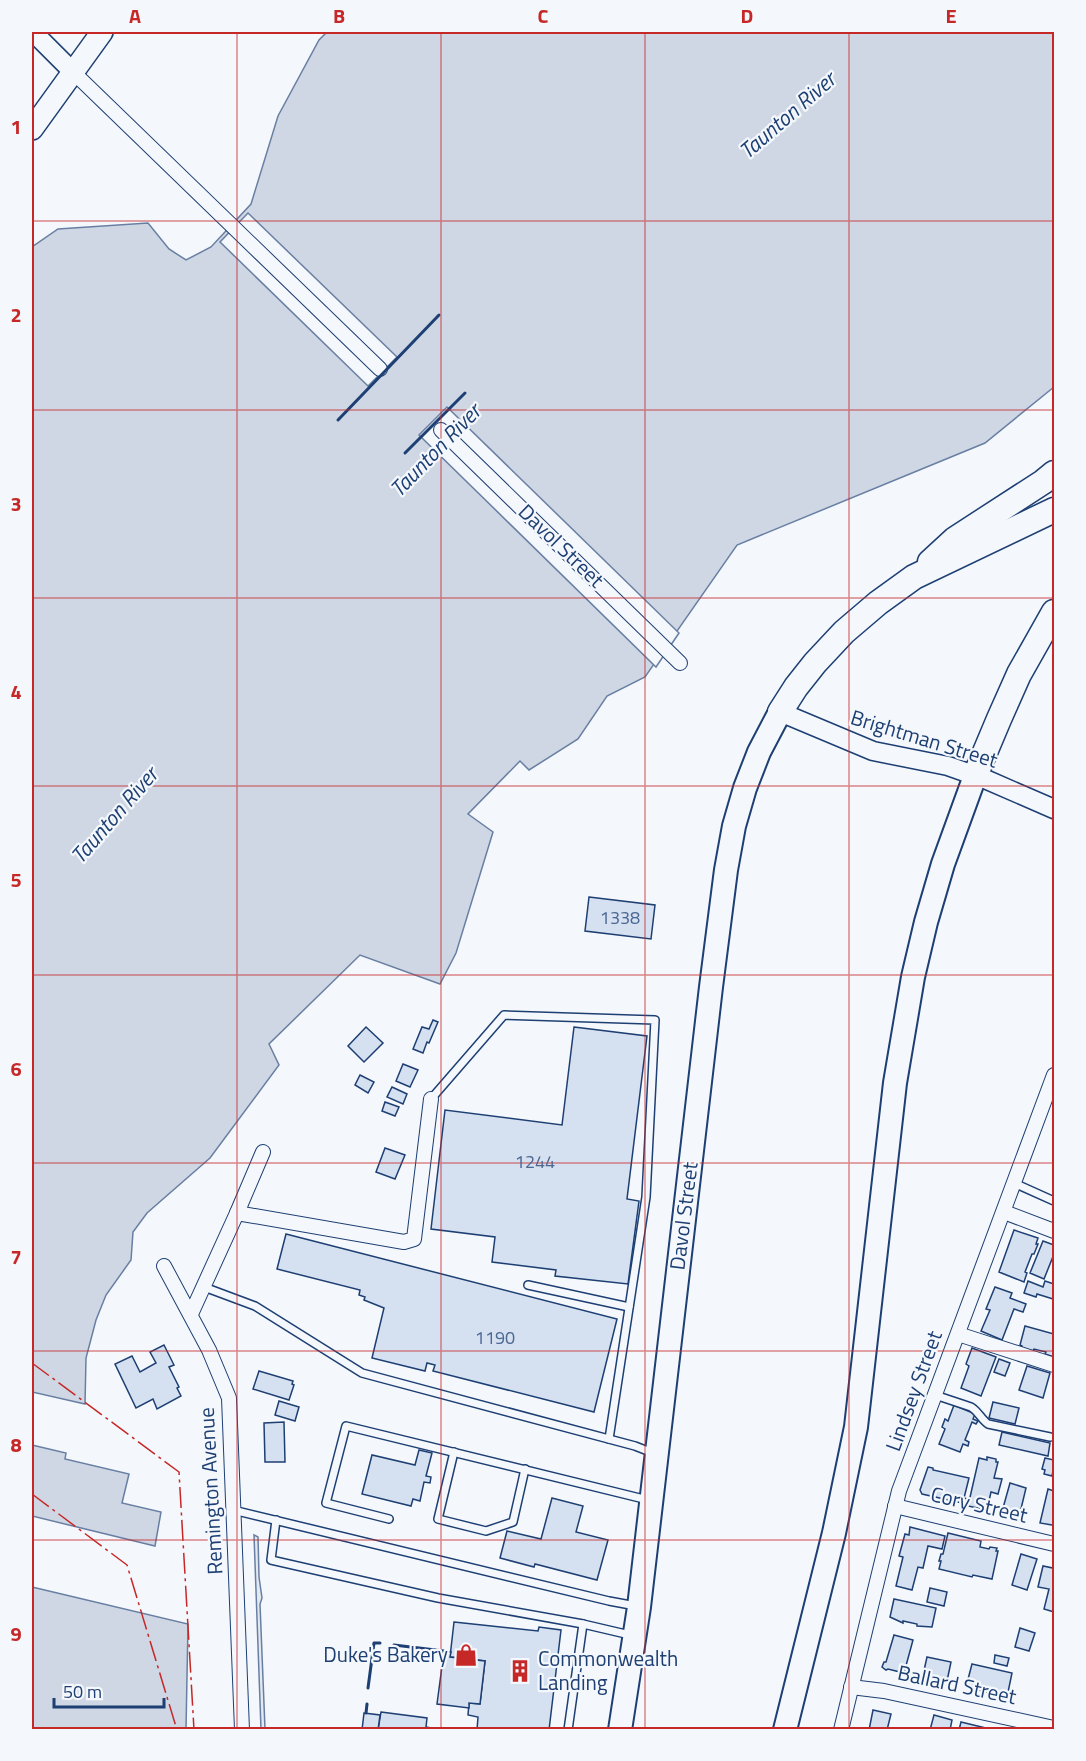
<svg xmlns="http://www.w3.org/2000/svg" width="1086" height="1761" font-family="'Titillium Web',sans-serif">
	<rect width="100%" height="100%" fill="#f4f7fb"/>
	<polygon fill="#e3e9f0" stroke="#687fa3" stroke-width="1.5" points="254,1535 258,1537 259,1577 262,1598 260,1604 265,1729 261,1729"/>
	<g fill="#cfd7e4" stroke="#687fa3" stroke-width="1.5">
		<polygon points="327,32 1054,32 1054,387 985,443 737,545 645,677 607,696 578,739 529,770 520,761 468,814 493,832 456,953 440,984 360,955 269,1044 279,1065 210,1158 147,1213 133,1232 131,1260 106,1295 96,1320 86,1358 85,1404 32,1392 32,247 58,229 148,223 169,249 186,260 211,247 251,204 278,116 319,40"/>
		<polygon points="32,1445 66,1453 65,1459 129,1474 122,1503 161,1512 155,1546 32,1516"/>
		<polygon points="32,1587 188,1624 186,1729 32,1729"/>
	</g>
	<g fill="#f4f7fb" stroke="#687fa3" stroke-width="1.5">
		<polygon points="248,213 397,357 368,386 220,242"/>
		<polygon points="447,407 679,633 656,667 419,435"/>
	</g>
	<g fill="#d5e0f0" stroke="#1d3f73" stroke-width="1.5">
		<polygon points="589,897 655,905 651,939 585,931"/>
		<polygon points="433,1020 438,1022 429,1043 427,1042 423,1053 413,1049 422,1027 429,1029"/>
		<polygon points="366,1027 383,1043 364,1062 348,1046"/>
		<polygon points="574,1027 647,1036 627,1199 639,1201 628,1284 555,1276 556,1270 492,1262 495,1237 431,1229 445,1110 562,1125"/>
		<polygon points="403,1064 418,1070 410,1087 396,1081"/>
		<polygon points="360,1075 374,1082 368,1093 355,1085"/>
		<polygon points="392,1087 407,1094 403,1104 387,1097"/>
		<polygon points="385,1102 399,1107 395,1116 382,1111"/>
		<polygon points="385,1148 405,1155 395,1179 376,1172"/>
		<polygon points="1014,1230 1038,1238 1036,1244 1038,1244 1034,1254 1032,1254 1025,1272 1027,1273 1024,1282 999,1272"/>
		<polygon points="286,1234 617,1319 594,1412 433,1371 435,1365 427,1363 425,1371 372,1358 384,1308 364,1300 365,1297 359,1295 360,1290 277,1269"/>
		<polygon points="1043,1241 1054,1245 1054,1254 1044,1279 1030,1273"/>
		<polygon points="1028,1281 1043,1287 1045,1281 1054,1284 1053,1299 1037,1294 1036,1297 1024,1293"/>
		<polygon points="995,1287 1012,1293 1010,1298 1026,1304 1023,1312 1014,1309 1002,1340 981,1331 990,1310 986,1309"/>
		<polygon points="1025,1326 1054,1334 1054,1357 1045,1354 1046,1352 1034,1349 1033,1351 1022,1348 1022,1346 1020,1345"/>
		<polygon points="164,1345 174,1365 169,1367 179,1387 177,1388 181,1396 157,1409 153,1399 136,1408 115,1364 132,1356 140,1372 156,1363 150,1352"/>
		<polygon points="972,1348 996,1357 981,1396 961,1388 969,1366 966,1364"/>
		<polygon points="999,1359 1010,1363 1005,1376 994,1372"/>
		<polygon points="1027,1366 1050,1373 1043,1398 1019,1390"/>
		<polygon points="259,1371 293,1381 292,1384 294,1385 289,1400 253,1389"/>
		<polygon points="279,1401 299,1407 295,1421 275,1415"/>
		<polygon points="993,1402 1019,1408 1015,1424 989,1418"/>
		<polygon points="954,1405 975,1414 973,1419 978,1421 976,1424 972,1422 965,1440 969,1442 968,1446 963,1444 960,1452 939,1444 945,1429 942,1427 945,1419 948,1421"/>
		<polygon points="284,1422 285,1462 265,1462 264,1423"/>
		<polygon points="1002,1432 1050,1443 1048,1456 999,1445"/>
		<polygon points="419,1450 432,1453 426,1476 431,1477 430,1483 424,1482 420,1501 413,1499 411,1506 362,1494 372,1455 415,1465"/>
		<polygon points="987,1457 996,1459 996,1462 998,1462 994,1478 1002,1479 998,1494 991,1492 987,1510 968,1506 979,1458 987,1460"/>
		<polygon points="1045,1458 1054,1460 1054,1472 1053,1471 1052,1476 1044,1474 1045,1470 1042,1469"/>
		<polygon points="928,1467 933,1468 933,1470 969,1478 964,1498 968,1499 966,1504 922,1494 920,1490"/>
		<polygon points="1010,1483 1026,1488 1020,1513 1003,1508"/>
		<polygon points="1048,1489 1054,1491 1054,1525 1052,1525 1040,1523"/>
		<polygon points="552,1498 583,1506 576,1532 608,1540 597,1580 535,1564 534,1567 500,1558 507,1531 541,1539"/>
		<polygon points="910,1527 945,1536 942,1549 928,1546 923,1568 918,1567 912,1590 896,1586 903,1557 899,1556 905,1534 909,1535"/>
		<polygon points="948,1533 981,1541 980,1547 989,1549 990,1547 997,1548 996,1551 998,1551 992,1579 973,1575 972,1577 939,1569 941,1561 939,1561 941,1554 943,1554"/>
		<polygon points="1021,1554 1037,1559 1027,1590 1012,1585"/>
		<polygon points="1054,1564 1054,1612 1044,1609 1049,1589 1038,1587 1043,1566 1053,1568"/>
		<polygon points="930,1588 947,1592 944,1606 927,1602"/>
		<polygon points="894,1599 936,1608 932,1627 917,1626 917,1624 903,1621 903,1623 890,1617"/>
		<polygon points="454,1622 538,1631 539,1627 561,1630 549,1730 477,1730 478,1717 468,1715 469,1703 480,1704 485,1661 450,1657"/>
		<polygon points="1020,1628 1035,1633 1029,1651 1015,1647"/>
		<polygon points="894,1635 913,1640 904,1673 888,1669 886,1670 882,1667 884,1662 886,1662"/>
		<polygon points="444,1651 451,1652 450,1657 485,1661 480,1704 469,1703 469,1708 437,1704"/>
		<polygon points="995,1655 1009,1658 1007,1666 994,1663"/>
		<polygon points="927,1657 951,1662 947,1681 938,1679 937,1682 930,1680 931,1677 923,1675"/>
		<polygon points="972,1664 1012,1673 1007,1697 966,1687"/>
		<polygon points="873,1710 891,1714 887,1730 869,1730"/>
		<polygon points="381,1712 427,1718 426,1727 442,1730 378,1730"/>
		<polygon points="364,1713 380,1715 378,1730 362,1730"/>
		<polygon points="934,1715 952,1720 950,1730 930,1730"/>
		<polygon points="961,1722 994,1730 959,1730"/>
	</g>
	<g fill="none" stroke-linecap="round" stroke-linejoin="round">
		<g stroke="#1d3f73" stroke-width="10">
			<g id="service">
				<polyline points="431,1099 504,1015 655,1020 646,1197 609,1439"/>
				<polyline points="1014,1183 1054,1201"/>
				<polyline points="528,1285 629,1307"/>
				<polyline points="204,1287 255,1306 362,1373 635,1446 653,1453"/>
				<path d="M 935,1395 L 971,1407 C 978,1411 981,1419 988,1424 L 1050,1437"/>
				<polyline points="454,1452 438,1519 486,1531 513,1522 525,1469"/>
				<polyline points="233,1510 609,1601 636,1606"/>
				<polyline points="389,1519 326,1503 346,1426 648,1500"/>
				<polyline points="276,1520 271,1560 438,1598 583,1624 568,1730"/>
				<polyline points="583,1624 630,1635"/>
			</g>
		</g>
		<g stroke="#1d3f73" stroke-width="16">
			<g id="minor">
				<polyline points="72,71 380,369"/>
				<polyline points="441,430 680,663"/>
				<polyline points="1004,1212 1054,1231"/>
				<polyline points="237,1213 263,1152"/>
				<polyline points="164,1266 209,1350 229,1398 242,1730"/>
				<polyline points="191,1314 237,1213 404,1242 414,1239 431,1099"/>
				<polyline points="958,1334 1054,1365"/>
				<polyline points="895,1506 1054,1544"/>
				<polyline points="851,1687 884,1691 1054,1728"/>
				<polyline points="841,1730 899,1491 1054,1075"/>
			</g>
		</g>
		<g stroke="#1d3f73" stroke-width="21">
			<g id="secondary">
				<polyline points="33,32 72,71"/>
				<polyline points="780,712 873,751 948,766 985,779 1054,809"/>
			</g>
		</g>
		<g stroke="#1d3f73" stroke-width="24">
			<polyline id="primary" points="32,129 102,32"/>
		</g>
		<g stroke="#1d3f73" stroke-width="26">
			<g id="trunk">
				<polyline points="620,1730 639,1607 711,987 726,870 734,826 745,788 759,752 780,712"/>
				<polyline points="785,1730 834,1533 856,1427 895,1083 913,977 926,922 943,864 975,776"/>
			</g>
		</g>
		<g stroke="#1d3f73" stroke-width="27">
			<g id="motorway">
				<polyline points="930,562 955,539 1043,482 1054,473"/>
				<polyline points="780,712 796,687 815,663 844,632 878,603 914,577 1054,510"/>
				<polyline points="975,776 999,719 1019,674 1054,612"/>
			</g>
		</g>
		<use href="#service" stroke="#f4f7fb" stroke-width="7"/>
		<use href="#minor" stroke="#f4f7fb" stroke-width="14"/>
		<use href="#secondary" stroke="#f4f7fb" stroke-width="18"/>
		<use href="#primary" stroke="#f4f7fb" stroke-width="21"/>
		<use href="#trunk" stroke="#f4f7fb" stroke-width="22"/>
		<use href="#motorway" stroke="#f4f7fb" stroke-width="24"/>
		<g stroke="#1d3f73" stroke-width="3">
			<polyline points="338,420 439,315"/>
			<polyline points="405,453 465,393"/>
			<polyline points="394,1645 444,1651 443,1654"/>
			<polyline points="368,1688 374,1643 380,1643"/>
			<polyline points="366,1713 367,1704"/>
		</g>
		<g stroke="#c62828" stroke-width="1.5" stroke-dasharray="21 4.5 3 4.5" stroke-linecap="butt">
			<polyline points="32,1363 179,1472 194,1730"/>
			<polyline points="32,1494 127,1565 177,1730"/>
		</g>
	</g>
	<path fill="none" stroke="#c62828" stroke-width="1.5" stroke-opacity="0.55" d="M 237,32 L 237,1730M 441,32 L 441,1730M 645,32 L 645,1730M 849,32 L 849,1730M 32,221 L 1054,221M 32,410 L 1054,410M 32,598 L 1054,598M 32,786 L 1054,786M 32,975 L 1054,975M 32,1163 L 1054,1163M 32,1351 L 1054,1351M 32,1540 L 1054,1540"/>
	<defs>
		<g id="shop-bare" transform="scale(1.8)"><path d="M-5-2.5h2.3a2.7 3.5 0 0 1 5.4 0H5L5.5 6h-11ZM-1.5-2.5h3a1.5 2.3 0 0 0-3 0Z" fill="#c62828" stroke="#f4f7fb" stroke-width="2.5" paint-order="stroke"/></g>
		<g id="building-bare" transform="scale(1.8)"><path d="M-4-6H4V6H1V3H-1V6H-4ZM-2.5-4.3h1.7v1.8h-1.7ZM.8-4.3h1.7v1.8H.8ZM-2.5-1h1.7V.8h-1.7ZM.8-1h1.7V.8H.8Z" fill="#c62828" stroke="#f4f7fb" stroke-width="2.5" paint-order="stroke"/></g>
	</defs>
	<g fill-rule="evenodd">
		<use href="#shop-bare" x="466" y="1655"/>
		<use href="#building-bare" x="520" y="1671"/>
	</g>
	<g text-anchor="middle" stroke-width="4.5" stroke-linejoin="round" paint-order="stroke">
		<g font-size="18" fill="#4b6792">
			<text x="620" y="924">1338</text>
			<text x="535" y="1168">1244</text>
			<text x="495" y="1344">1190</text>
		</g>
		<g font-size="21" fill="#1d3f73" stroke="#f4f7fb">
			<text transform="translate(561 546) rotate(44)" y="7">Davol Street</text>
			<text transform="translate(924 739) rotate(17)" y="7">Brightman Street</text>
			<text transform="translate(684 1216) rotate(-83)" y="7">Davol Street</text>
			<text transform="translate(914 1391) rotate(-70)" y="7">Lindsey Street</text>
			<text transform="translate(211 1491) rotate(-93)" y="7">Remington Avenue</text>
			<text transform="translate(979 1505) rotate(13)" y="7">Cory Street</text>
			<text transform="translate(957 1685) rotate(12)" y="7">Ballard Street</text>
		</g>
		<g font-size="21" fill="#1d3f73" stroke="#f4f7fb" text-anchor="end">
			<text x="448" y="1662">Duke's Bakery</text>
			<text x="538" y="1666" text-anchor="start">Commonwealth<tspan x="538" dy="24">Landing</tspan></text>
		</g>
		<g font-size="22" font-style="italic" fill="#1d3f73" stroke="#f4f7fb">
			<text transform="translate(787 115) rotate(-41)" y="8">Taunton River</text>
			<text transform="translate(435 450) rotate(-46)" y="8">Taunton River</text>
			<text transform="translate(114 815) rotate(-49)" y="8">Taunton River</text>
		</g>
	</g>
	<rect width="1086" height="1761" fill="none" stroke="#f4f7fb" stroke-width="66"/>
	<path d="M54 1698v9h110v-9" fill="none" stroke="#1d3f73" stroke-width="3"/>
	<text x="63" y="1698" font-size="18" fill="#1d3f73" stroke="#f4f7fb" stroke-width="4.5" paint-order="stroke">50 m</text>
	<rect x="33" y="33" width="1020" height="1695" fill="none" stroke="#c62828" stroke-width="2"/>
	<g font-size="20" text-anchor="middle" font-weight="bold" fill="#c62828">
		<text x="135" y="23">A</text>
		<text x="339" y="23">B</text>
		<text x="543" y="23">C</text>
		<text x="747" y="23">D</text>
		<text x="951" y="23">E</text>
		<text x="16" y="134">1</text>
		<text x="16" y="322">2</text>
		<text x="16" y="511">3</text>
		<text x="16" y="699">4</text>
		<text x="16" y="887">5</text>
		<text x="16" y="1076">6</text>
		<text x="16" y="1264">7</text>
		<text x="16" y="1452">8</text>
		<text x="16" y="1641">9</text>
	</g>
</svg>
